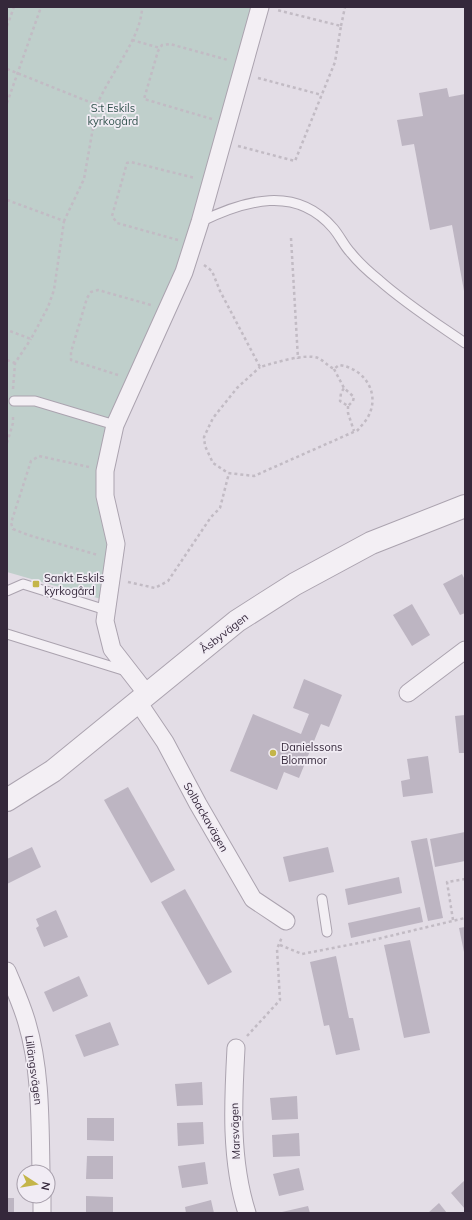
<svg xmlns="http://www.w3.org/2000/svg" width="472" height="1220" font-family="Mulish,sans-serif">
	<rect width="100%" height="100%" fill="#e3dde6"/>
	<polygon fill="#bfcfcb" points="7,7 254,7 180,268 109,423 109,547 101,599 7,572"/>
	<g fill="#bdb5c2">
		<polygon points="447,88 449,97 465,94 464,291 452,225 430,230 414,144 402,146 397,120 423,116 419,93"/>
		<polygon points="462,574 465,580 465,613 460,615 443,584"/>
		<polygon points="412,604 430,635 412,646 393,615"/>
		<polygon points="304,679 342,695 329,727 321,724 299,778 284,772 277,790 230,771 253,714 301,734 309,714 293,708"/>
		<polygon points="465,715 465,753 459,753 455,716"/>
		<polygon points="428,756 433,793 403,797 401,781 410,779 407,759"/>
		<polygon points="128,787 175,870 151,883 104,800"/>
		<polygon points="465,832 465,861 435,867 430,839"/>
		<polygon points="427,838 443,918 428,921 411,841"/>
		<polygon points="32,847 41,867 7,884 7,859"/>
		<polygon points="328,847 334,872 289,882 283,857"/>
		<polygon points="399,877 402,893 348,905 345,889"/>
		<polygon points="185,889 232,972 208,985 161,902"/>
		<polygon points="420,907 423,922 351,938 348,923"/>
		<polygon points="56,910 68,937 44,947 36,928 39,926 36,919"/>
		<polygon points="465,927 465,952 464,952 459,928"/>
		<polygon points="410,940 430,1033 404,1038 384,945"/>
		<polygon points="336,956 349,1018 353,1018 360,1050 336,1055 329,1025 324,1026 310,962"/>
		<polygon points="79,976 88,996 53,1012 44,992"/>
		<polygon points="110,1022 119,1045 84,1057 75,1035"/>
		<polygon points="202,1082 203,1105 177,1106 175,1084"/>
		<polygon points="297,1096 298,1119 272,1120 270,1098"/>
		<polygon points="87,1118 114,1118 114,1141 87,1140"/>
		<polygon points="203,1122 204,1144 178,1146 177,1123"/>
		<polygon points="299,1133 300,1156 273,1157 272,1135"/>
		<polygon points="87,1156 113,1156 113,1179 86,1179"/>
		<polygon points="205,1162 208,1184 182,1188 178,1166"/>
		<polygon points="299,1168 304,1190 279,1196 273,1174"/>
		<polygon points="465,1180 465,1209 451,1193"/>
		<polygon points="86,1196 113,1197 113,1213 86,1213"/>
		<rect x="7" y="1198" width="7" height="15"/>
		<polygon points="211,1200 214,1213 186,1213 185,1207"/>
		<polygon points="439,1203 447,1213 428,1213"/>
		<polygon points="308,1206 310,1213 282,1213 282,1212"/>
	</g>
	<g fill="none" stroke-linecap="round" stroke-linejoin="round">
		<g stroke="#aba3af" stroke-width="11">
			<g id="service">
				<path d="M 200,222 C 245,200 296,185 333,228 C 340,236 344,246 351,253 C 359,263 369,272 379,280 C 406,304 436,323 465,343"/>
				<polyline points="14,401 35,401 115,425"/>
				<polyline points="7,591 23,584 106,610"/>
				<polyline points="7,634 126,671"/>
				<polyline points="322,899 327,932"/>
			</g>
		</g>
		<g stroke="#aba3af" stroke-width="19">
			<g id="minor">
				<polyline points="408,693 465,650"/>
				<polyline points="147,694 112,649 105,621 116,544 105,496 105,471 115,425 184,272 200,222 260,7"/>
				<polyline points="138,702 165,742 198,804 253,899 286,921"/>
				<path d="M 7,971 C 14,988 22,1005 27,1023 C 41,1070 40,1123 41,1172"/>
				<path d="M 236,1048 C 233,1102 230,1160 247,1213"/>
				<polyline points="42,1196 42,1213"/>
			</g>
		</g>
		<g stroke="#aba3af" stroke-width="24">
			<polyline id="tertiary" points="7,800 53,771 237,621 295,584 371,543 465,506"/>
		</g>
		<g stroke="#c2bbc4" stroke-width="2.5" stroke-dasharray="3 3" stroke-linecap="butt">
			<polyline points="7,26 14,7"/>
			<polyline points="341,26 345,7"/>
			<polyline points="132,40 160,48"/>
			<polyline points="7,69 97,105 84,179 64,221"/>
			<polyline points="258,78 322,95"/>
			<polyline points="7,103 41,7"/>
			<path d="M 97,105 C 109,75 142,37 142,7"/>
			<polyline points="212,119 144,99 158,51 162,45 170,44 228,60"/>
			<polyline points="238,146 295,161 335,62 341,26 277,10"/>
			<polyline points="7,200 64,221 54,290 48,307 31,339 7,330"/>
			<polyline points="291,238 298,359"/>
			<polyline points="178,240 117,223 112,216 127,163 131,162 195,178"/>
			<path d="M 204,265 L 212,271 L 220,291 L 260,367 C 274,363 305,353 318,358 C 324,361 328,366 334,369 L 339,365 C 364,368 381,393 368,417 C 365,422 361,426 358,430 L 254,476 L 228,473 L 213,463 L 205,446 L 204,437 L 213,418 L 237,388 L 260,367"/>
			<polyline points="7,360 15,363"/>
			<polyline points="334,369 344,388 354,397 353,401 348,406 340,401 341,393 344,388"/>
			<polyline points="118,375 71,360 71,352 87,298 91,292 98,290 151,305"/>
			<polyline points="13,389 15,363 31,339"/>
			<polyline points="348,406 348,413 354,431"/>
			<polyline points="7,443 13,423 13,414"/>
			<polyline points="89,467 39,456 31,461 11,523 13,529 28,535 98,555"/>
			<polyline points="128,582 155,588 168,581 211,517 220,508 229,473"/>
			<polyline points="453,920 447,882 465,879"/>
			<polyline points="280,945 302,954 369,941 465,918"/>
			<polyline points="247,1036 280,1000 277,949 282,937"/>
		</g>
		<use href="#service" stroke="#f3eff4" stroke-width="9"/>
		<use href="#minor" stroke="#f3eff4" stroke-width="17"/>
		<use href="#tertiary" stroke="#f3eff4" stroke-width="22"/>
	</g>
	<g fill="#c4b549" stroke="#f1ecf4" stroke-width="1.5">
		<rect x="32" y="580" width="8" height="8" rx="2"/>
		<circle cx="273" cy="753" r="4"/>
	</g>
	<g text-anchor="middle" stroke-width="3.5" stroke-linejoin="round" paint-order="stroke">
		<g font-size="11" fill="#365651" stroke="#f1ecf4">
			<text x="113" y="112">S:t Eskils<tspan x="113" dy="13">kyrkogård</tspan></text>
		</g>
		<g font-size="11" fill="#35283b" stroke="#f1ecf4" text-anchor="start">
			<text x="44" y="582">Sankt Eskils<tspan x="44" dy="13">kyrkogård</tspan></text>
			<text x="281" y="751">Danielssons<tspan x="281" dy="13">Blommor</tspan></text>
		</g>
		<g font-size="11" fill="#35283b" stroke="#f1ecf4">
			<text transform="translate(224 633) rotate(-38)" y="4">Åsbyvägen</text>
			<text transform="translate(206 817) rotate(60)" y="4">Solbackavägen</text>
			<text transform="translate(34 1070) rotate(82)" y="4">Lillängsvägen</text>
			<text transform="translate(235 1131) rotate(-92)" y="4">Marsvägen</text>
		</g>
	</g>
	<rect width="472" height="1220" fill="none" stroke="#35283b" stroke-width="16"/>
	<g transform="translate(36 1184) rotate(102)"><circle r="19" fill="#f1ecf4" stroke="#a69eaa"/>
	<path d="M0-3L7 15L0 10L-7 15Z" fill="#c4b549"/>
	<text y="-6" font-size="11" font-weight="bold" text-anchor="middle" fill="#35283b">N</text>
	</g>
</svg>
